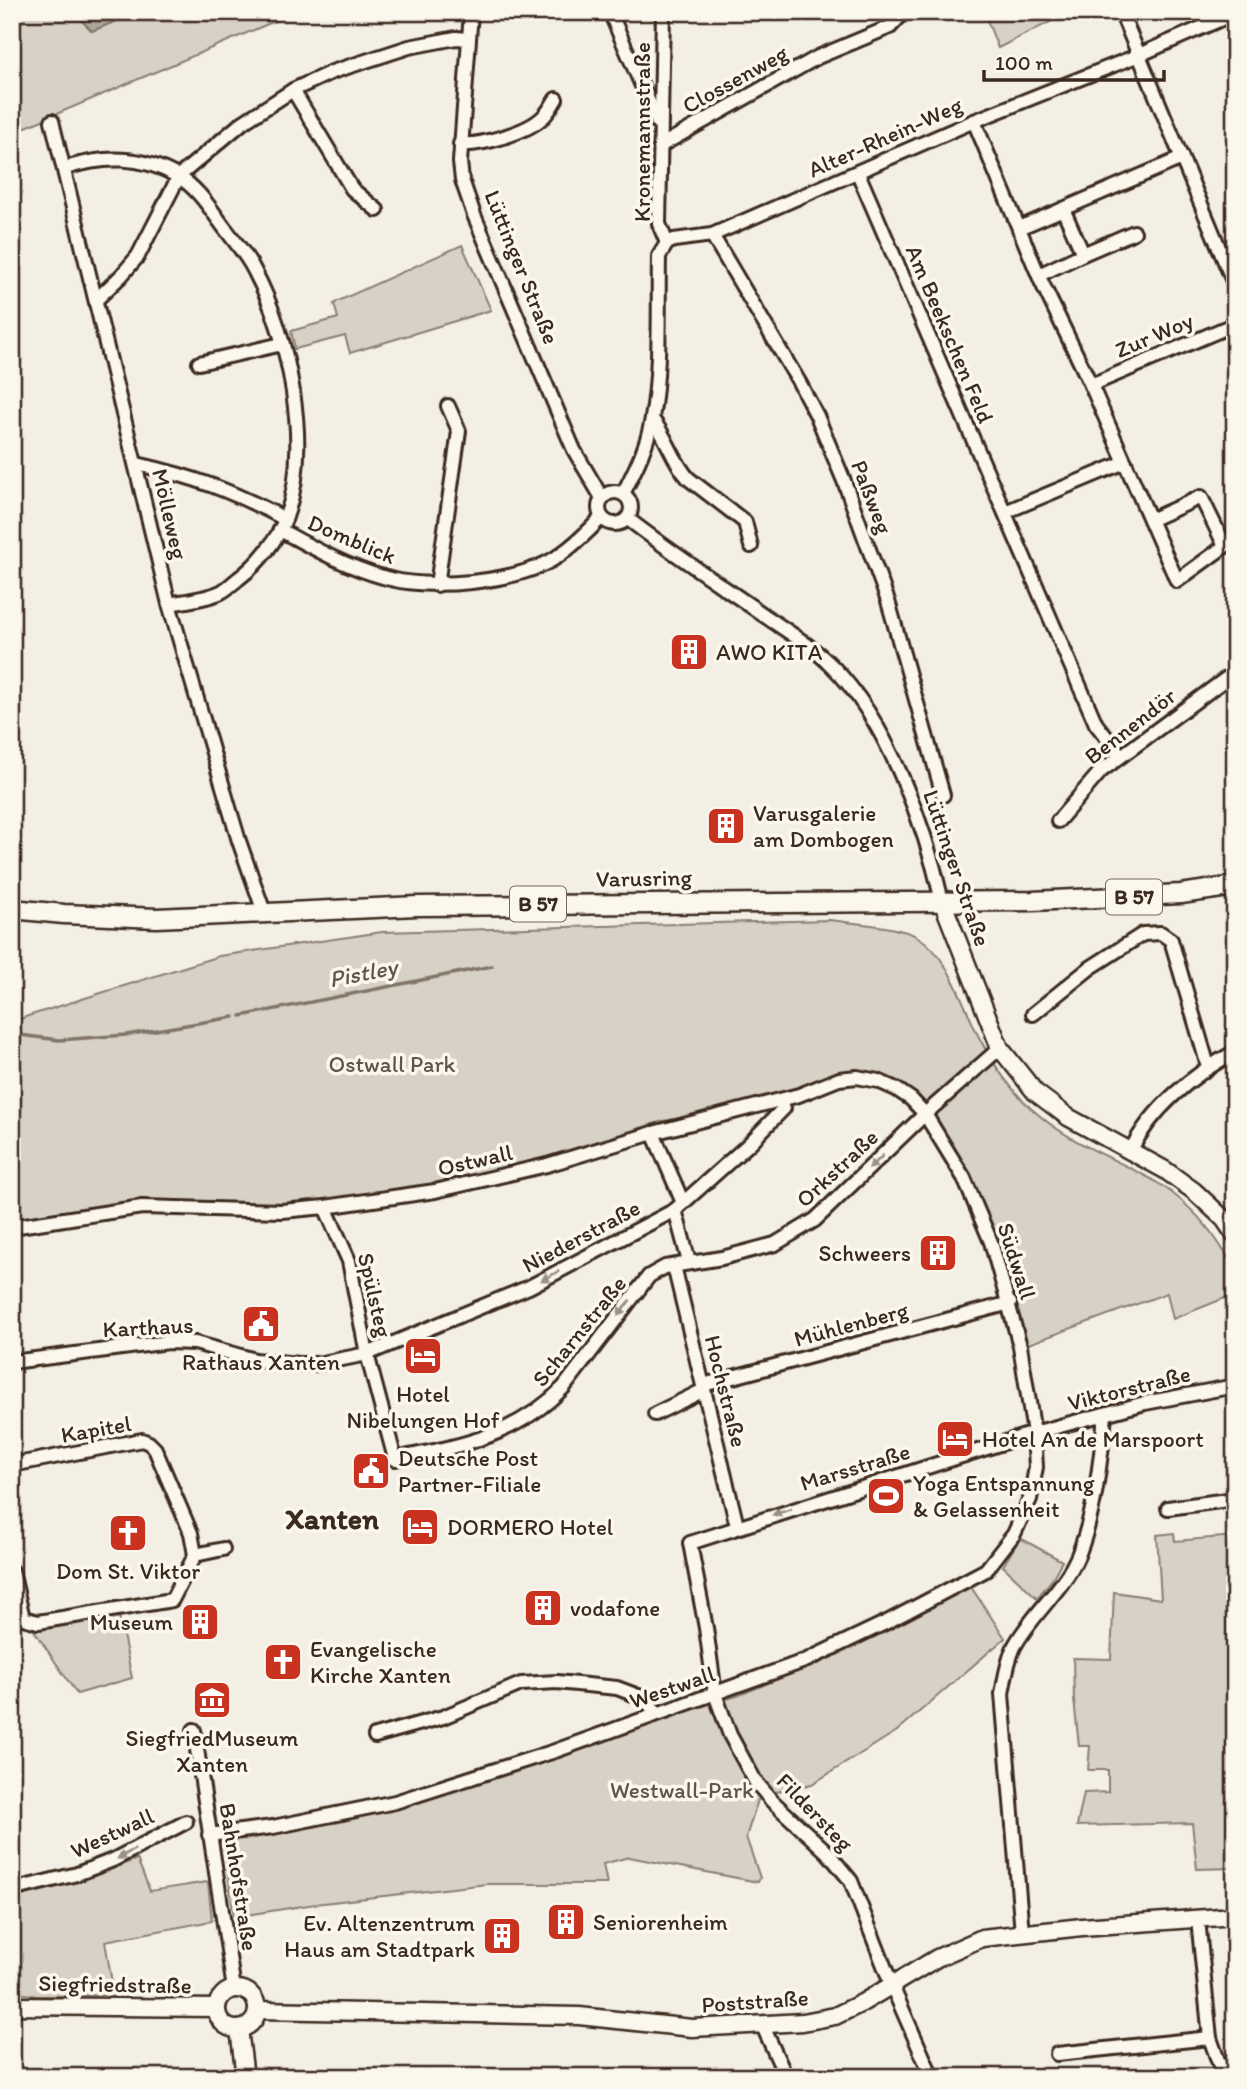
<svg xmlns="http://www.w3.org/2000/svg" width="1247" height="2089" font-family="Itim,sans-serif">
	<rect width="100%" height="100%" fill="#f3efe4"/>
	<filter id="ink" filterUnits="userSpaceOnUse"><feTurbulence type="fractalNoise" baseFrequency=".0143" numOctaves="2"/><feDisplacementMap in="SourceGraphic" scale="14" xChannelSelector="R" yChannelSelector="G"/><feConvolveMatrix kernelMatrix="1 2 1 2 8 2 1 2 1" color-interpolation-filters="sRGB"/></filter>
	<g filter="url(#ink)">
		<g fill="#d8d1c6" stroke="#8a7e72" stroke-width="2">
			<polygon points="12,12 296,12 12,133"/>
			<polygon points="984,12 1058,12 1060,17 998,48"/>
			<polygon points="462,245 491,310 350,353 345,336 295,349 291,331 338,318 334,304 338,301"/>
			<path d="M 829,920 C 851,923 901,926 918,937 C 950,956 964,1009 981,1041 C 996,1069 1015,1096 1040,1116 C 1073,1144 1114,1158 1151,1179 C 1178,1194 1203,1219 1220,1245 C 1225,1253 1233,1263 1235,1273 C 1236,1279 1235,1287 1235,1294 L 1173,1319 L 1167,1293 L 1026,1345 L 964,1178 L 911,1099 L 857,1077 L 747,1108 L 663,1121 L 435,1191 L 316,1204 L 168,1206 L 12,1227 L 12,1022 L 28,1016 L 219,956 L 382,932 Z"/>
			<polygon points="1174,1533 1175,1541 1235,1536 1235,1868 1197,1869 1192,1823 1077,1826 1084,1793 1108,1792 1108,1770 1088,1770 1090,1746 1079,1746 1074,1700 1073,1658 1111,1659 1114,1592 1161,1599 1157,1535"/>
			<polygon points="1020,1538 1062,1561 1051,1581 1037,1598 1003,1566"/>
			<polygon points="971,1587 1005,1638 897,1731 812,1784 776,1792 758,1800 746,1837 760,1878 758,1882 629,1857 603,1864 607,1884 487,1884 315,1904 234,1917 223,1840 318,1826 330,1821 336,1823 409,1805 660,1718 737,1696 810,1666"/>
			<polygon points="118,1611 132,1678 77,1694 31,1626"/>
			<polygon points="137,1859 150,1891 208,1882 212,1921 105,1941 114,1995 38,1996 12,1992 12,1890 77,1874 115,1867"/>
		</g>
		<polygon fill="#afa69a" stroke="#817468" stroke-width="2" points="73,12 139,12 92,31"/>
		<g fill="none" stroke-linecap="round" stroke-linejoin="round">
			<g stroke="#817468" stroke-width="3.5">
				<polyline points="241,1016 492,966"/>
				<polyline points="12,1034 59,1040 126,1035 234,1017"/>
			</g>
			<g stroke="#3b2a1e" stroke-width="18">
				<g id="street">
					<polyline points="471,12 460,162 462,180 474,215 574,450 602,498"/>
					<polyline points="610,12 658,123"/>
					<polyline points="663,12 659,224 667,243"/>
					<polyline points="1121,12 1235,286"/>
					<polyline points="293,90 352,189 377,210"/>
					<polyline points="52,121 169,604 239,841 264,912"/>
					<polyline points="974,121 1041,281 1091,385 1177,581 1225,546 1201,497 1150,520"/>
					<path d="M 460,144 C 481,146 528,132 543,117 C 548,113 552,105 556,99"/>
					<polyline points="660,146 818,57 890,27 904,12"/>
					<path d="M 65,168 C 104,156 141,155 177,176 C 198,187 213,213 227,231 C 236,243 247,256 254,270 C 289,336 312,445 286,517 C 277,541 258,564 238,579 C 233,583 227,589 221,592 C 206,599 185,601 169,604"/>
					<polyline points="858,173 1096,724 1121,756"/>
					<polyline points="1019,228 1182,158"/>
					<polyline points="712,235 799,382 817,416 844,481 888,601 943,795"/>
					<polyline points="667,243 674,240 712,235 974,121 1139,55 1235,13"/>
					<polyline points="1083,254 1134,232"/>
					<polyline points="1039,275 1083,254 1063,209"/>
					<polyline points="96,300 121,276 138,256 179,176 242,123 293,90 332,72 409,47 456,38 468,39"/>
					<polyline points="199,363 282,344"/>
					<polyline points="1091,385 1235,324"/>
					<path d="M 652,419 C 668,438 672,461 689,479 L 745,522 L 751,546"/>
					<path d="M 137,464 C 195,477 232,491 285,519"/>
					<circle cx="615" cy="508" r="16"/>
					<path d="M 623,494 C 635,470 648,445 652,418 C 661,368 658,308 659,256 L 667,243"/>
					<polyline points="1005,512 1125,462"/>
					<path d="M 628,519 C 673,554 721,585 768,618 C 790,633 813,647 832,666 C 887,720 925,826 942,901"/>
					<path d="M 280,530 C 313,548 347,567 383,577 C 427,591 517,583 557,557 C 573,546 587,533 601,518"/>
					<polyline points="437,585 459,431 448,406"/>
					<polyline points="1058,821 1101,771 1235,672"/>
					<polyline points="1033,1014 1090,968 1143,934 1161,933 1171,940 1208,1066"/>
					<polyline points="653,1133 683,1203"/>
					<path d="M 1130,1152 C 1151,1109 1193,1074 1235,1052"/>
					<path d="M 325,1207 L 349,1261 L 367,1354 L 395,1459 C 460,1446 515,1437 564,1387 L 649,1276 L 665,1267 L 722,1258 L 775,1244 L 815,1220 L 925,1114 L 1000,1048"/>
					<polyline points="675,1210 689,1262"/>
					<polyline points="12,1227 142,1207 282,1211 325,1207 435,1191 547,1165 653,1133 799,1095 839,1079 857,1077 878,1081 896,1089 911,1099 925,1114 964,1178 991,1242 1020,1346 1034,1433 1036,1467 1030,1499 1014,1534 986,1570 887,1622 807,1660 555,1751 395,1802 273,1827 209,1835"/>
					<polyline points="674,1266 737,1526"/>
					<polyline points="12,1362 169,1342 195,1343 255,1360 299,1364 317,1364 367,1354 529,1287 675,1210 749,1144 784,1108"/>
					<polyline points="703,1385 1010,1303"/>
					<polyline points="655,1414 704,1390"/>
					<polyline points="12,1465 142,1440 149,1443 155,1449 191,1533 195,1555 172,1600 38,1622 23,1618 12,1571"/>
					<polyline points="1168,1508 1235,1499"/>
					<polyline points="195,1555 223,1549"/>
					<polyline points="194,1730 234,1989"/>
					<polyline points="375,1736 443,1717 521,1684 557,1682 617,1688 641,1697 658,1713"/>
					<polyline points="12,1890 77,1874 113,1860 186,1822"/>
					<polyline points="1198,1919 1210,2038 1224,2077"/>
					<path d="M 1022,1933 L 1002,1694 C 1005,1678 1007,1662 1014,1647 C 1032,1613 1065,1589 1079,1553 C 1095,1512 1101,1459 1105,1415"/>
					<polyline points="762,2024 786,2077"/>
					<polyline points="1057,2054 1210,2038"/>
					<polyline points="932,2077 892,1986 851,1881 828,1853 772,1801 755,1781 730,1735 715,1694 706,1628 690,1543 1034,1433 1145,1403 1235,1386"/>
				</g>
			</g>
			<g stroke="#3b2a1e" stroke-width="21">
				<g id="secondary">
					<polyline points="942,901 1000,1048 1035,1092 1068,1117 1165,1170 1194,1191 1224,1219 1235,1235"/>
					<circle cx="237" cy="2009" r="20"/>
					<polyline points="12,2006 217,2008"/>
					<polyline points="257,2010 579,2016 692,2028 803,2022 835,2016 862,2003 937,1958 982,1938 1082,1927 1235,1916"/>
					<polyline points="239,2029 245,2077"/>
				</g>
			</g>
			<g stroke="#3b2a1e" stroke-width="23">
				<polyline id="primary" points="12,909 64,914 157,918 417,906 1032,901 1181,894 1235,886"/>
			</g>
			<use href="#street" stroke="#fbf7ec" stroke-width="12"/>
			<use href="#secondary" stroke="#fbf7ec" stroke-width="16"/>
			<use href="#primary" stroke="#fbf7ec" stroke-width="18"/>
		</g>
		<defs><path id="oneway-solid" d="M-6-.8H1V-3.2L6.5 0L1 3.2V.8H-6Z" transform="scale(1.75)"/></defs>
		<g fill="#9b9085">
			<use href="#oneway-solid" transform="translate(876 1162) rotate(136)"/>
			<use href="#oneway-solid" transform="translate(550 1276) rotate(152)"/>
			<use href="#oneway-solid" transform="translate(624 1308) rotate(128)"/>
			<use href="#oneway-solid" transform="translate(782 1512) rotate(163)"/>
			<use href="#oneway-solid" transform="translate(126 1854) rotate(151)"/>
		</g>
	</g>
	<defs>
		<g id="building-square" transform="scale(2.0125)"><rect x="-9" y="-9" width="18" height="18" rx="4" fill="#c8321e" stroke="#fbf7ec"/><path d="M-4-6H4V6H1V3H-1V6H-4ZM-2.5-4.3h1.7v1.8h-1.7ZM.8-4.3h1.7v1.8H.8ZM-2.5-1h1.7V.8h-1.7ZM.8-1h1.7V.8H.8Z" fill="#fff"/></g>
		<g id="civic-square" transform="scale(2.0125)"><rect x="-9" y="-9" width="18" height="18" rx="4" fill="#c8321e" stroke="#fbf7ec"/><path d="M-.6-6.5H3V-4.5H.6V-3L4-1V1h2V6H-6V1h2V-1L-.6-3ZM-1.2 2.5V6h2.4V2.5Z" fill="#fff"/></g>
		<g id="hotel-square" transform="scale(2.0125)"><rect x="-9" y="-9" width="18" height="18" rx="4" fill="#c8321e" stroke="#fbf7ec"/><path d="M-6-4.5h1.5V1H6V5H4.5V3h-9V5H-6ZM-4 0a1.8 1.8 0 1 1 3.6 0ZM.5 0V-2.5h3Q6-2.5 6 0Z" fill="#fff"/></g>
		<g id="stadium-square" transform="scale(2.0125)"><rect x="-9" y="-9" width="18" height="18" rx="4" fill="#c8321e" stroke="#fbf7ec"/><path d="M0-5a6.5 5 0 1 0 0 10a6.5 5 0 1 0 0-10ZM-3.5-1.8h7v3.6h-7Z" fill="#fff"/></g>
		<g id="church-square" transform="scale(2.0125)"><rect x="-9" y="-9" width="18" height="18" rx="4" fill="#c8321e" stroke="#fbf7ec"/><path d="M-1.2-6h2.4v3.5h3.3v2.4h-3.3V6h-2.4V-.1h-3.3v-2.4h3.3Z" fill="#fff"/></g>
		<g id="museum-square" transform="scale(2.0125)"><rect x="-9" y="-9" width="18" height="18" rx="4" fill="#c8321e" stroke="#fbf7ec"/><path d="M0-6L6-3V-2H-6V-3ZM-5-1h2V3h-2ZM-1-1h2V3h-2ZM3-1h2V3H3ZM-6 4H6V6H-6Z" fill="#fff"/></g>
	</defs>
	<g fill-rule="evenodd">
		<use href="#building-square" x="689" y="652"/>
		<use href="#building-square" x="726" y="826"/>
		<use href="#building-square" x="938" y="1253"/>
		<use href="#civic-square" x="261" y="1324"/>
		<use href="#hotel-square" x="423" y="1356"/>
		<use href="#hotel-square" x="955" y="1439"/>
		<use href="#civic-square" x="371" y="1471"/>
		<use href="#stadium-square" x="886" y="1496"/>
		<use href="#hotel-square" x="420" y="1527"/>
		<use href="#church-square" x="128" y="1533"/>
		<use href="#building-square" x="543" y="1608"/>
		<use href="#building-square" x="200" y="1622"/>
		<use href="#church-square" x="283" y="1662"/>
		<use href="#museum-square" x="212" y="1700"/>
		<use href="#building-square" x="566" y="1922"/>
		<use href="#building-square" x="502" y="1936"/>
	</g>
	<g text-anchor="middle" stroke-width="7" stroke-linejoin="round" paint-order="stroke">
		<g fill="#fbf7ec" stroke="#75685c" stroke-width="2">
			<rect x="1106" y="879.5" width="56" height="35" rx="5"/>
			<rect x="510" y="886.5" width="56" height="35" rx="5"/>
		</g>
		<g font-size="21" font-weight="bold" fill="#3b2a1e">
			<text x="1134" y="904">B 57</text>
			<text x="538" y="911">B 57</text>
		</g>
		<g font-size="23" fill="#3b2a1e" stroke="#fbf7ec">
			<text transform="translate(735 79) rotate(-29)" y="8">Clossenweg</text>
			<text transform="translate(642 132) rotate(-90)" y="8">Kronemannstraße</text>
			<text transform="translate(885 137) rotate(-24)" y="8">Alter-Rhein-Weg</text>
			<text transform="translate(522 267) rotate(68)" y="8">Lüttinger Straße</text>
			<text transform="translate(950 334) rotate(67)" y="8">Am Beekschen Feld</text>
			<text transform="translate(1154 335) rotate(-23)" y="8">Zur Woy</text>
			<text transform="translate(872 497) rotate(69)" y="8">Paßweg</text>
			<text transform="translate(170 514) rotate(77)" y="8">Mölleweg</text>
			<text transform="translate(352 539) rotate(23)" y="8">Domblick</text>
			<text transform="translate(1130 726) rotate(-38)" y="8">Bennendör</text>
			<text transform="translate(957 868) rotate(71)" y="8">Lüttinger Straße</text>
			<text transform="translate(644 878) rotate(-1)" y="8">Varusring</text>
			<text transform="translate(475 1160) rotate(-13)" y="8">Ostwall</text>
			<text transform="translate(837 1168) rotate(-43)" y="8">Orkstraße</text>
			<text transform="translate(581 1236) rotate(-28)" y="8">Niederstraße</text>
			<text transform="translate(1017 1261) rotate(72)" y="8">Südwall</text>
			<text transform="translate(375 1295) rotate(77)" y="8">Spülsteg</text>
			<text transform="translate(851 1324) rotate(-15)" y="8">Mühlenberg</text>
			<text transform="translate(148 1327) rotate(-3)" y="8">Karthaus</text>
			<text transform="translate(579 1331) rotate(-51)" y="8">Scharnstraße</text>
			<text transform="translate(1129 1388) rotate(-14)" y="8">Viktorstraße</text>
			<text transform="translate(726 1391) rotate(76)" y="8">Hochstraße</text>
			<text transform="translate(96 1429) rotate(-10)" y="8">Kapitel</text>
			<text transform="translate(855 1467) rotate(-17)" y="8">Marsstraße</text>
			<text transform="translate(672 1687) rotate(-19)" y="8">Westwall</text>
			<text transform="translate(815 1812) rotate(46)" y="8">Fildersteg</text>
			<text transform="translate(112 1833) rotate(-25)" y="8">Westwall</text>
			<text transform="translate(239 1877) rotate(81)" y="8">Bahnhofstraße</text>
			<text transform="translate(115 1984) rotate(1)" y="8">Siegfriedstraße</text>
			<text transform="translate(755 2001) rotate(-4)" y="8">Poststraße</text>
		</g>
		<g font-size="23" fill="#3b2a1e" stroke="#fbf7ec" text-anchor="start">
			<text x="716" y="660">AWO KITA</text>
			<text x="753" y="821">Varusgalerie<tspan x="753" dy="26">am Dombogen</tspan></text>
			<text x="911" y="1261" text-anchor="end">Schweers</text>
			<text x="261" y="1370" text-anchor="middle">Rathaus Xanten</text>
			<text x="423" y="1402" text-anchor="middle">Hotel<tspan x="423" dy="26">Nibelungen Hof</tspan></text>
			<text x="982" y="1447">Hotel An de Marspoort</text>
			<text x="398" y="1466">Deutsche Post<tspan x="398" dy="26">Partner-Filiale</tspan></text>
			<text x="913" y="1491">Yoga Entspannung<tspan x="913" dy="26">&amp; Gelassenheit</tspan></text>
			<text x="447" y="1535">DORMERO Hotel</text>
			<text x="128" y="1579" text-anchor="middle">Dom St. Viktor</text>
			<text x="570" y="1616">vodafone</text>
			<text x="173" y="1630" text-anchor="end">Museum</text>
			<text x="310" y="1657">Evangelische<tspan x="310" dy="26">Kirche Xanten</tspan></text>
			<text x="212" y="1746" text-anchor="middle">SiegfriedMuseum<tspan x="212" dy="26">Xanten</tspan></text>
			<text x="593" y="1930">Seniorenheim</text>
			<text x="475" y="1931" text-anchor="end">Ev. Altenzentrum<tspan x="475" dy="26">Haus am Stadtpark</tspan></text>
		</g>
		<g font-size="23" fill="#625448" stroke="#fbf7ec">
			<text x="392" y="1072">Ostwall Park</text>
			<text x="682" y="1798">Westwall-Park</text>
		</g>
		<g font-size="24" font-style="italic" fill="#645549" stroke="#fbf7ec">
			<text transform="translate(363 973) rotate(-11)" y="8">Pistley</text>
		</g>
		<g font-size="30" font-weight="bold" fill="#3b2a1e" stroke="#fbf7ec">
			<text x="332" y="1529">Xanten</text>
		</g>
	</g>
	<rect width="1247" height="2089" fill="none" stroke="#fbf7ec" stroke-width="42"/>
	<rect x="21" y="21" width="1205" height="2047" fill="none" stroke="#3b2a1e" stroke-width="2.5" filter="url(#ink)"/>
	<path d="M984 70v10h180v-10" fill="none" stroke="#3b2a1e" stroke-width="3.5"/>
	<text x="995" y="70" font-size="21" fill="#3b2a1e" stroke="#fbf7ec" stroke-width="5" paint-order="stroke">100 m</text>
</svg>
